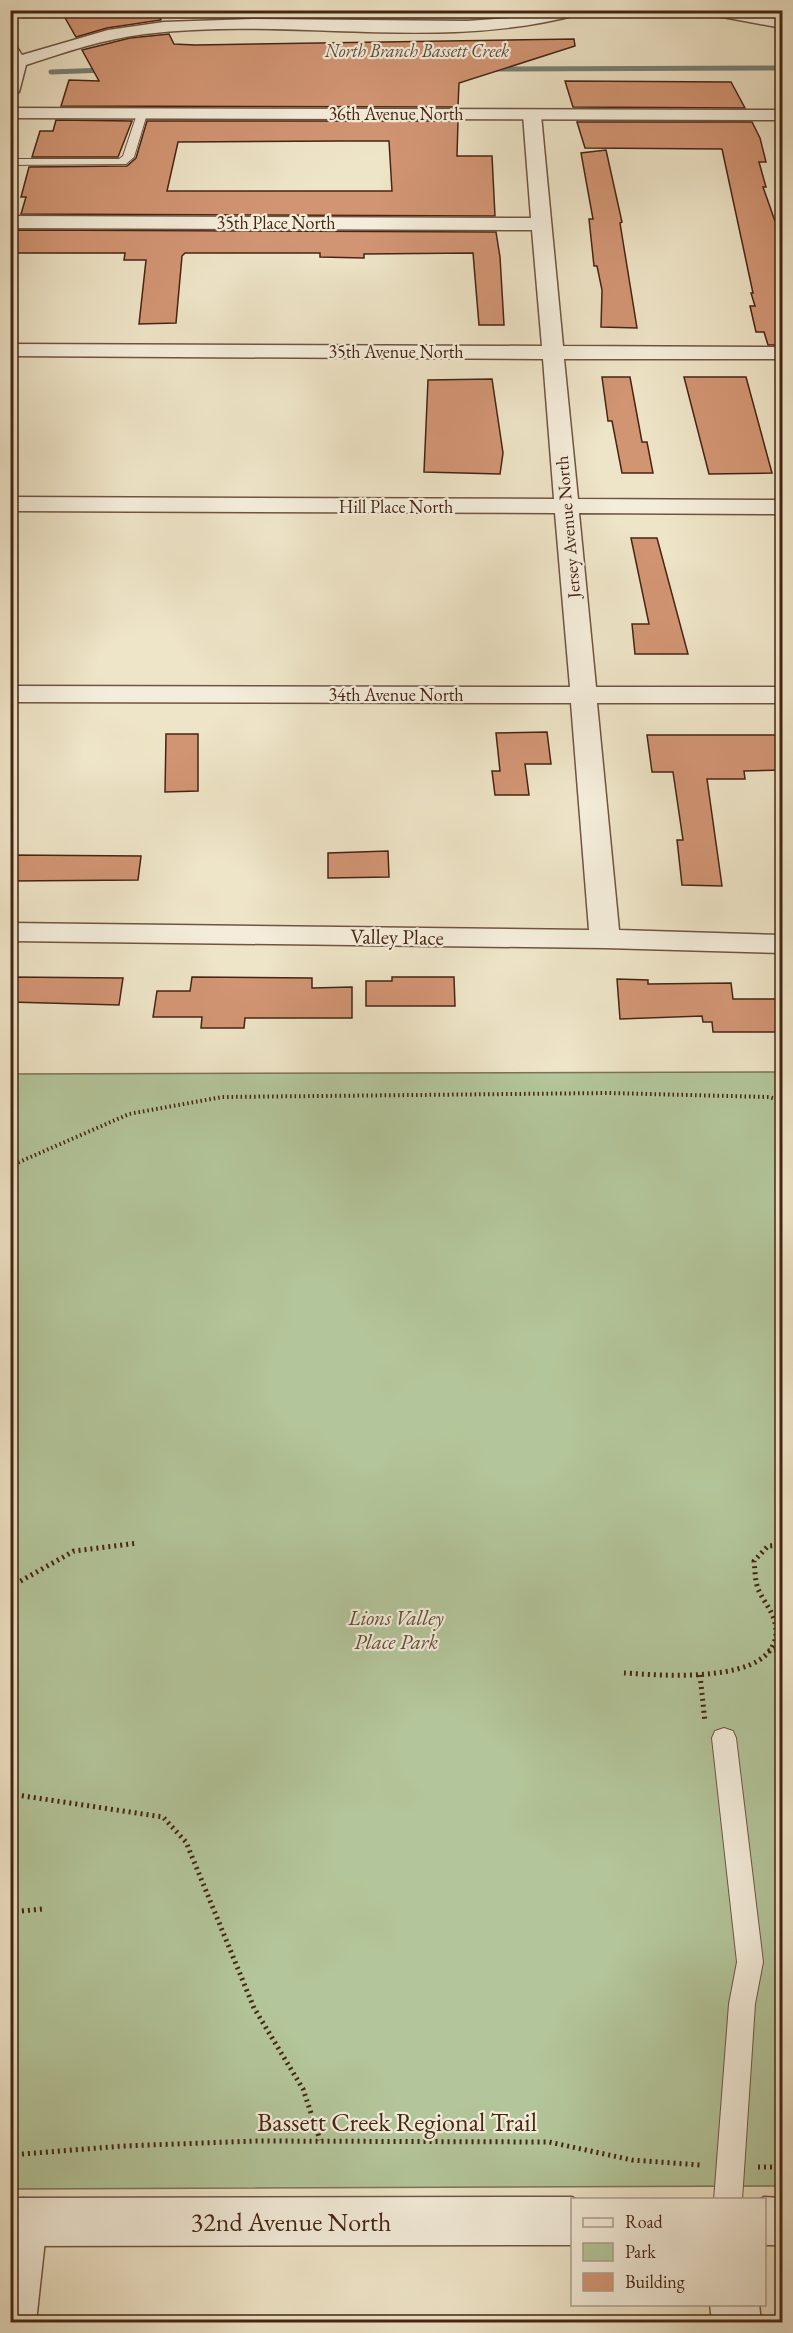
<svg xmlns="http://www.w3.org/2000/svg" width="793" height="2333" font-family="'EB Garamond',serif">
	<rect width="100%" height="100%" fill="#eee4c7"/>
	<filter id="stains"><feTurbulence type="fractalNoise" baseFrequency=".00333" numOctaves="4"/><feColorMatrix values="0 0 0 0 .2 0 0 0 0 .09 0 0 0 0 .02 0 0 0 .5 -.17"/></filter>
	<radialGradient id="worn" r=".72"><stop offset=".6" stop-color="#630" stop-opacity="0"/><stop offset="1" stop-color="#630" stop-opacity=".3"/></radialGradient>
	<g fill="#b3c59a" stroke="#7c7456" stroke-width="1.5">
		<polygon points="341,11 553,11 482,21 340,22"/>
		<polygon points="782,1072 782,2186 11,2189 10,1074"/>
	</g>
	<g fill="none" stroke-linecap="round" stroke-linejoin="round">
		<g stroke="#788075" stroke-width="5">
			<polyline points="491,69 782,68"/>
			<polyline points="51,72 106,70"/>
		</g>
	</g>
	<g fill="#d29574" stroke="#462413" stroke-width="1.5" fill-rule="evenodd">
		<polygon points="83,10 156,10 161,20 107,28 76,37 64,16"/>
		<polygon points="169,34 174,44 195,45 574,39 575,46 459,83 458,107 61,106 69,80 99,81 82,50 130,38"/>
		<polygon points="565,81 731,82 745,108 573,107"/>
		<polygon points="56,120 132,121 118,157 32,157 40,131 53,131"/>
		<path d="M 147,121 L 458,121 L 457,156 L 492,156 L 495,216 L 21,214 L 26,197 L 21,197 L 29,167 L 127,166 L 136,158 ZM 340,141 L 389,141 L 392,191 L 167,191 L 178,142 Z"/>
		<polygon points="577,122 752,122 760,138 766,162 759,162 766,187 763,187 783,244 783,345 768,345 764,332 756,332 750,306 755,306 751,293 753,293 722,149 585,148"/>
		<polygon points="606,150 622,222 620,223 637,328 601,327 602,290 597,266 594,266 589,219 593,219 581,153"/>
		<polygon points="17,230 496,232 500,257 504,325 479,325 473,253 364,254 364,258 320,257 320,253 185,253 182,256 176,323 139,324 146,260 124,260 125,253 10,253"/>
		<polygon points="602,377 630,377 642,442 647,442 653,473 622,473 612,421 608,421"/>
		<polygon points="684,377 746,377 772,473 709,474"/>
		<polygon points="492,379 503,453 500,474 424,472 428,380"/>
		<polygon points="631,538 657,538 688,654 635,654 632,624 649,624"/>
		<polygon points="547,732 551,764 525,764 529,795 495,795 492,771 500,771 496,733"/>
		<polygon points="166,734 198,734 198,791 165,792"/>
		<polygon points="647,735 783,735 783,770 744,771 745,779 707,779 722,886 682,885 677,840 683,840 673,772 652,772"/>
		<polygon points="388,851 389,877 328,878 328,853"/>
		<polygon points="10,855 141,856 138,880 10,881"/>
		<polygon points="10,977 123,978 119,1005 10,1002"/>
		<polygon points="192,977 312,978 312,988 352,987 352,1018 245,1018 244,1028 201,1028 202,1017 153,1017 157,991 190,991"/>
		<polygon points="392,977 454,977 455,1006 366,1006 366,981 392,981"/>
		<polygon points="617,979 648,980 648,984 731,983 733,999 783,999 783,1032 713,1032 712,1022 703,1022 702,1016 620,1019"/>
	</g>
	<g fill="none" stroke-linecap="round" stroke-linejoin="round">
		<g stroke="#705440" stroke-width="2">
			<g id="service">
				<polygon points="142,111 147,114 134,157 126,164 10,165 10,159 119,159 123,156 137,114"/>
				<polygon points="724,1728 733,1731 736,1738 763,1962 755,2004 742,2200 714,2200 729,2004 737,1962 712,1738 715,1731"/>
			</g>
		</g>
		<g stroke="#705440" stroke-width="3">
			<g id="minor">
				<path d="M 554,10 L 582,10 L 580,14 C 439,53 289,16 145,34 C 104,39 65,52 26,65 L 19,92 L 10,97 L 10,45 L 16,46 L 22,55 L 108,30 L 164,22 L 253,19 L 467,21 L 510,18 Z"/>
				<polygon points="704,10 742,10 782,18 782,28 712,15"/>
				<polygon points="532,110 541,115 563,346 782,347 782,359 564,359 578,499 782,500 782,514 579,513 596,687 782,687 782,703 597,703 619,930 782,935 782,953 605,948 10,941 10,923 589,930 571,703 10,702 10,686 570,687 555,513 10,511 10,497 554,499 543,359 10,356 10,344 542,346 532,230 10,228 10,216 531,218 523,115"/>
				<polygon points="23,2198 40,2205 47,2222 36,2322 10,2322 10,2203"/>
				<polygon points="710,2304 759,2304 761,2322 712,2322"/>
			</g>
		</g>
		<g stroke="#705440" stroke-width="3">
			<g id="tertiary">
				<polygon points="10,108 782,110 782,120 10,118"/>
				<polygon points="572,2197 577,2200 572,2200 572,2245 10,2246 10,2198"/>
				<polygon points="764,2197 782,2198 782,2245 764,2245 764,2200 759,2200"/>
			</g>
		</g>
		<polyline stroke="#462413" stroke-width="4" stroke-dasharray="1.5 3" stroke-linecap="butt" points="10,1166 129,1114 222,1097 609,1093 769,1097 782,1101"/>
		<g stroke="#462413" stroke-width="5" stroke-dasharray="2 4" stroke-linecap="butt">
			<polyline points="10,1587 74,1551 138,1543"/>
			<polyline points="768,1651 782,1649"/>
			<path d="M 624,1673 C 659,1675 777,1686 776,1631 C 776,1614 764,1603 758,1589 C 755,1580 755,1570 754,1561 L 768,1546 L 782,1545"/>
			<polyline points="700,1675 705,1722"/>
			<polyline points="10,1794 163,1817 186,1842 254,2008 303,2089 320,2140"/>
			<polyline points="10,1912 43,1909"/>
			<polyline points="10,2155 123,2146 256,2141 549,2142 632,2160 700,2165"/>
			<polyline points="10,2165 13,2154"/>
			<polyline points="758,2167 782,2167"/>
		</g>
		<use href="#service" fill="#f4eddb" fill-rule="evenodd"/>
		<use href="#minor" fill="#f4eddb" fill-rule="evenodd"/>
		<use href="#tertiary" fill="#f4eddb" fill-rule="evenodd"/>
	</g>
	<g text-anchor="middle" stroke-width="4.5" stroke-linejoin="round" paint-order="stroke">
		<g font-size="18" font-style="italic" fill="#5b4a3c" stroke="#f4eddb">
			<text x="417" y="57">North Branch Bassett Creek</text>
		</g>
		<g font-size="18" fill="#462413" stroke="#f4eddb">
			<text x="396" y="120">36th Avenue North</text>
			<text x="276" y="229">35th Place North</text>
			<text x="396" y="358">35th Avenue North</text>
			<text x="396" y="513">Hill Place North</text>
			<text transform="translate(568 527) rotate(-95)" y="6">Jersey Avenue North</text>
			<text x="396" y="701">34th Avenue North</text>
		</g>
		<g font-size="21" fill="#462413" stroke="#f4eddb">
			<text transform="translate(397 937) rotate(1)" y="7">Valley Place</text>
		</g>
		<g font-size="21" font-style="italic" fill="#614c35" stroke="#f4eddb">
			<text x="396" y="1625">Lions Valley<tspan x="396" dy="24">Place Park</tspan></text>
		</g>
		<g font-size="26" fill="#462413" stroke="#f4eddb">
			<text x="397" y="2131">Bassett Creek Regional Trail</text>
			<text x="291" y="2231">32nd Avenue North</text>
		</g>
	</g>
	<rect width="793" height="2333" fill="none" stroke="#eee4c7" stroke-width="36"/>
	<rect x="12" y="12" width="769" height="2309" fill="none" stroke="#462413" stroke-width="3"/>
	<rect x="18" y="18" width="757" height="2297" fill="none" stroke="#462413" stroke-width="1.5"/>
	<rect x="571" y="2198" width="195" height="108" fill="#f4eddb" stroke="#ae9d8b" stroke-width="1.5"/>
	<rect x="583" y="2218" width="30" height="9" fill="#f4eddb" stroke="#ae9d8b" stroke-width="1.5"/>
	<text x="625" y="2228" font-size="18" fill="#462413">Road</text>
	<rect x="583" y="2243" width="30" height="18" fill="#b3c59a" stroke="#ae9d8b" stroke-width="1.5"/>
	<text x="625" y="2258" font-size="18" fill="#462413">Park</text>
	<rect x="583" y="2273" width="30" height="18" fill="#d29574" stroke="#ae9d8b" stroke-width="1.5"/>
	<text x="625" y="2288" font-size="18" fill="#462413">Building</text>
	<rect width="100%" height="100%" filter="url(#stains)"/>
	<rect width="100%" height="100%" fill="url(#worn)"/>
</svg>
